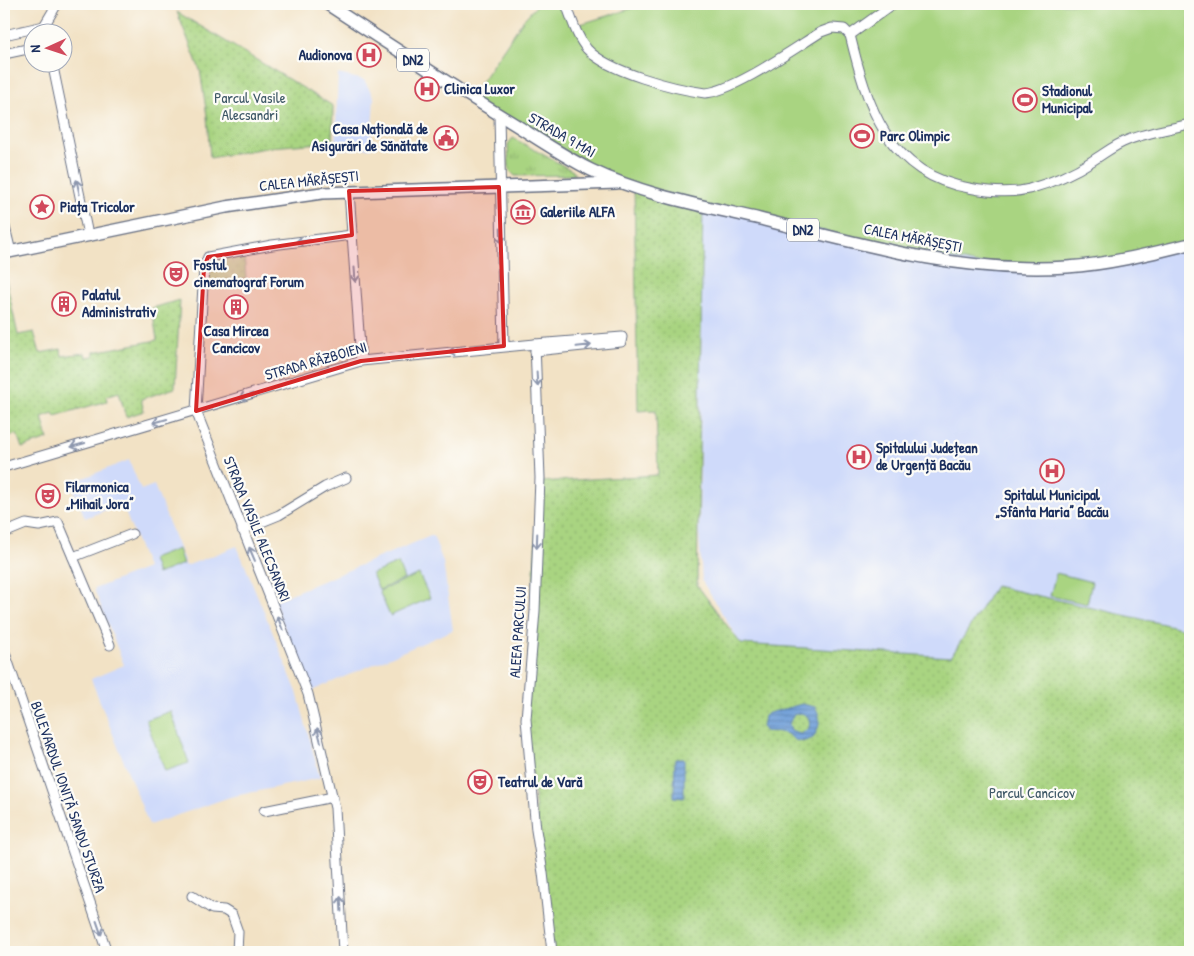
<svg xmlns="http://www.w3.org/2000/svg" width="1194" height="956" font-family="'Patrick Hand',sans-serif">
	<defs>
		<pattern id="grass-tufts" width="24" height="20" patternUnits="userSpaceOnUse" patternTransform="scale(1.25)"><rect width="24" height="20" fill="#a9d481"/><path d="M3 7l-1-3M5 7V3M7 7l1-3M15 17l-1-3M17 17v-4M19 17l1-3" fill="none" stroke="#91b672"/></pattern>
		<pattern id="park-dots" width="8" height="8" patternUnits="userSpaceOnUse" patternTransform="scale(1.25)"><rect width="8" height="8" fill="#a9d481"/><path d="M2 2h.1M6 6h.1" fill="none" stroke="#91b672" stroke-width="1.8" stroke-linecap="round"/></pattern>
		<pattern id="water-rules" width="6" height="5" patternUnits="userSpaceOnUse" patternTransform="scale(1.25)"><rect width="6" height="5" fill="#6e9ed8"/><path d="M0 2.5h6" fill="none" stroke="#5a81b2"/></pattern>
	</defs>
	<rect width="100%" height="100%" fill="#fdfcf7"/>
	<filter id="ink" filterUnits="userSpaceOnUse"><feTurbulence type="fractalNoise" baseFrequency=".02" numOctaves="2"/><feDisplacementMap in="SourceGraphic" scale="10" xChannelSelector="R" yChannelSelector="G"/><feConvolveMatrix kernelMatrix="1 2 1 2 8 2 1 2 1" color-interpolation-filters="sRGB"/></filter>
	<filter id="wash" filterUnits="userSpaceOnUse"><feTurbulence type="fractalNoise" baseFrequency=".0096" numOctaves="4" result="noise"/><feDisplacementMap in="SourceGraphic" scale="20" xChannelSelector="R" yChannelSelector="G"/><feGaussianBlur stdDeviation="1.12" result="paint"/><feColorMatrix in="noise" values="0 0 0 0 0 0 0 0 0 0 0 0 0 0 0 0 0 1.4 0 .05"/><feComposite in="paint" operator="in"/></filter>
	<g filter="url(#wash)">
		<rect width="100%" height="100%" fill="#f2e2c5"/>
		<g fill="#cfdafa">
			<polygon points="338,74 364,80 374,97 371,148 335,150"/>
			<polygon points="703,205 1190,244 1190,630 995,586 951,657 741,644 702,581 699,531"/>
			<polygon points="129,460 141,490 154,485 186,566 237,546 297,692 320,778 230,797 149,825 91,679 124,665 94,589 147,568 122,504 85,518 71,483"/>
			<polygon points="433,535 443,562 453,630 309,692 274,601"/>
		</g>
		<polygon fill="url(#grass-tufts)" stroke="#628270" points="513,138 573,171 575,175 515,176 509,170 508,144"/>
		<g fill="url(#park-dots)" stroke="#628270">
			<polygon points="177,12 333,106 332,142 271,147 210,158 207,116 200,70"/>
			<polygon points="634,187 703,205 697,585 741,644 951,657 995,586 1190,630 1190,952 551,952 526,719 539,482 658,475 656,410 638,411"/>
			<polygon points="244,255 246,278 208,283 210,259"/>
			<polygon points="4,280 6,280 18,335 34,332 40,353 61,349 62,356 85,353 86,357 94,356 94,352 157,340 152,308 180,300 175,388 141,399 144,411 126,417 119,392 106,396 107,401 55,416 53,413 42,417 48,439 22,448 17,434 4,438"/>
		</g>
		<g fill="#a9d481" stroke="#628270">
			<polygon points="538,4 566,4 574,26 633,8 636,4 1190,4 1190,244 1117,261 977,264 703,205 593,170 470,98 524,19"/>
			<polygon points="178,549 183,564 157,574 152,559"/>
			<polygon points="398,563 404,579 379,590 372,574"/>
			<polygon points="1056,573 1092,582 1087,604 1050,596"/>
			<polygon points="419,574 430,598 390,616 379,591"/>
			<polygon points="171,711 189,763 165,771 146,720"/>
		</g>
		<g fill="url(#water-rules)" stroke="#44669b" fill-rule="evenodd">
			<path d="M 802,704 L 815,707 C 822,718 820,727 813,738 C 792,748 794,733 780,732 C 775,731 770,732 764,731 L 762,727 L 764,716 L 769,713 ZM 800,713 C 808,714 811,720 809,728 L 801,734 L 791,730 L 789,724 L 793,715 Z"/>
			<polygon points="675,759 684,759 684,798 674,797"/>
		</g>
	</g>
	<g filter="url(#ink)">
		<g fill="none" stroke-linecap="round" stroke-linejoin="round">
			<g stroke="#666e82" stroke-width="11">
				<g id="minor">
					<path d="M 566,4 C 572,19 576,36 587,49 C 608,72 675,89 705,93 C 733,92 795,48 821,32 L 832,28 L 844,29 L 850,35 C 867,105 887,174 969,188 C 989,192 1009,194 1029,189 C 1050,183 1074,173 1092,161 C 1104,154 1114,145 1128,140 C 1147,132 1170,129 1190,124"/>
					<polyline points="45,32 44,26 57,4"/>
					<polyline points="4,35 44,26"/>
					<polyline points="850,35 893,4"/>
					<polyline points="4,54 32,48"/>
					<polyline points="52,62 88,235"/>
					<polyline points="499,115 504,346"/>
					<polyline points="349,191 361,361"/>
					<polyline points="4,223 11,252"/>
					<polyline points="535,344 622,337 621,342 535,351"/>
					<polyline points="4,467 361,361 535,344 540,478 535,611 526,719 536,830 543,873 552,952"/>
					<polyline points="242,530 279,515 325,487 346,478"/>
					<polyline points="4,533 26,524 39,526 58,522 110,645"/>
					<polyline points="73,557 132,534"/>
					<polyline points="4,650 107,952"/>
					<polyline points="264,811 333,797"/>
					<polyline points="192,896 212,909 224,910 232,915 238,932 237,952"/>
					<polyline points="343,952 335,808 308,694 196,411 204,267 208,257 272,245 352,235"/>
				</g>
			</g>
			<g stroke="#666e82" stroke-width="14">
				<g id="major">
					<path d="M 327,4 C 388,44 449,84 511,122 C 537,138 563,156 591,170 C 643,195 704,206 760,219 C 860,244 963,274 1067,267 C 1109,264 1149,254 1190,244"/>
					<polyline points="4,253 226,207 322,193 617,183"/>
				</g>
			</g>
			<use href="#minor" stroke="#fff" stroke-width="9"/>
			<use href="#major" stroke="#fff" stroke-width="11"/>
		</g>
		<defs><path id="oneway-shaft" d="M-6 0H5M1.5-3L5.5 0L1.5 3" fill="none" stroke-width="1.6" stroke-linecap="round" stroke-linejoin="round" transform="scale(1.25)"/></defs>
		<g stroke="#8d97ae">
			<use href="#oneway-shaft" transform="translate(78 187) rotate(-102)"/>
			<use href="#oneway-shaft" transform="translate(501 236) rotate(88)"/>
			<use href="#oneway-shaft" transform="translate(303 241) rotate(173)"/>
			<use href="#oneway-shaft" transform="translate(355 275) rotate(86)"/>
			<use href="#oneway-shaft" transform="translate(584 346) rotate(-6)"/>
			<use href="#oneway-shaft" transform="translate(456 351) rotate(175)"/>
			<use href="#oneway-shaft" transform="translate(537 379) rotate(87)"/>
			<use href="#oneway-shaft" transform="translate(246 396) rotate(163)"/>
			<use href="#oneway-shaft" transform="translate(160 421) rotate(164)"/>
			<use href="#oneway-shaft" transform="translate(78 445) rotate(164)"/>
			<use href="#oneway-shaft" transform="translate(537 541) rotate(92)"/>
			<use href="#oneway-shaft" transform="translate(252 554) rotate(-113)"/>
			<use href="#oneway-shaft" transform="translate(280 623) rotate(-111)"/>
			<use href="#oneway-shaft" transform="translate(319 735) rotate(-105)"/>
			<use href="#oneway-shaft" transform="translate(341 904) rotate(-93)"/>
			<use href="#oneway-shaft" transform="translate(99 928) rotate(71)"/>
		</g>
	</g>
	<path fill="#d62828" fill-opacity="0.2" stroke="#d62828" stroke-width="4" stroke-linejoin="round" d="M 499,187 L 504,346 L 361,361 L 196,411 L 204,267 L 208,257 L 352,235 L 349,191 Z"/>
	<defs>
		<g id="hospital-ring" transform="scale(1.25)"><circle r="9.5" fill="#fdfcf7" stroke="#d1495b" stroke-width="1.5"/><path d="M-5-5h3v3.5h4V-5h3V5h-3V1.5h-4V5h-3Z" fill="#d1495b"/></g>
		<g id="stadium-ring" transform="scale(1.25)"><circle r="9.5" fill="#fdfcf7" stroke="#d1495b" stroke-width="1.5"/><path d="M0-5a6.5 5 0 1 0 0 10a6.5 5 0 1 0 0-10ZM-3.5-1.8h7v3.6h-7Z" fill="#d1495b"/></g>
		<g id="civic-ring" transform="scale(1.25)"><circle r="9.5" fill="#fdfcf7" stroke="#d1495b" stroke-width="1.5"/><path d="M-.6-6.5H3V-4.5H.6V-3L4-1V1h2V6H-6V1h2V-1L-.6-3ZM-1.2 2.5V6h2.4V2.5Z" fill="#d1495b"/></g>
		<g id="sight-ring" transform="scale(1.25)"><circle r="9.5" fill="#fdfcf7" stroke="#d1495b" stroke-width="1.5"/><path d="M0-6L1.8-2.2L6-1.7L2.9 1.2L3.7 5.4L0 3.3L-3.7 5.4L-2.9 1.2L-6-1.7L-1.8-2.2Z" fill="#d1495b"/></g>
		<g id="museum-ring" transform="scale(1.25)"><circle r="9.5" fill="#fdfcf7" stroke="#d1495b" stroke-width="1.5"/><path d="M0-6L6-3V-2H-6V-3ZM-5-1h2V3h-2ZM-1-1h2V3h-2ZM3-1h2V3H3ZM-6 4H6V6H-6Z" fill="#d1495b"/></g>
		<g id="theatre-ring" transform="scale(1.25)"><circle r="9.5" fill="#fdfcf7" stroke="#d1495b" stroke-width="1.5"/><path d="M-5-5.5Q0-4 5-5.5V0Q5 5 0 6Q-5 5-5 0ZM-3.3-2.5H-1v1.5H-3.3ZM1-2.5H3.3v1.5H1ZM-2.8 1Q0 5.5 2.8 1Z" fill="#d1495b"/></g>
		<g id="building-ring" transform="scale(1.25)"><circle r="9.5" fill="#fdfcf7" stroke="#d1495b" stroke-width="1.5"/><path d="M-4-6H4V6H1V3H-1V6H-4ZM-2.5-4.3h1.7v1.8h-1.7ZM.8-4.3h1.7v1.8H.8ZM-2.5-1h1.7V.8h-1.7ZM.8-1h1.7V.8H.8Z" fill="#d1495b"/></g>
	</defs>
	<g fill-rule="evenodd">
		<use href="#hospital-ring" x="369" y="55"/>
		<use href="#hospital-ring" x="427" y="89"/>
		<use href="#stadium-ring" x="1025" y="100"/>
		<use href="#stadium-ring" x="862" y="136"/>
		<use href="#civic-ring" x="446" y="138"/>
		<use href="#sight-ring" x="42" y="207"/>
		<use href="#museum-ring" x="523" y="212"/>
		<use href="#theatre-ring" x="176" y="274"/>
		<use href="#building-ring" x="64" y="304"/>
		<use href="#building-ring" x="236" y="307"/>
		<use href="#hospital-ring" x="859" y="457"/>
		<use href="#hospital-ring" x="1052" y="471"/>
		<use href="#theatre-ring" x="48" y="496"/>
		<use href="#theatre-ring" x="480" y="782"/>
	</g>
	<g text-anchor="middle" stroke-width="4.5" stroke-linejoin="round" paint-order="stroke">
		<g fill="#fdfcf7" stroke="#5f6c8c" stroke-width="1">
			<rect x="397" y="48.5" width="32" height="23" rx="4"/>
			<rect x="787" y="218.5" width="32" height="23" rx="4"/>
		</g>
		<g font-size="14" font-weight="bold" fill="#1b2f5e">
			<text x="413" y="65">DN2</text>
			<text x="803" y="235">DN2</text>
		</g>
		<g font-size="15" font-weight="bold" fill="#1b2f5e" stroke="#fdfcf7" text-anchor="start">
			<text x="352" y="60" text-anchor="end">Audionova</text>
			<text x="444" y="94">Clinica Luxor</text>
			<text x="1042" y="96">Stadionul<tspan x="1042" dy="17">Municipal</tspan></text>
			<text x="428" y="134" text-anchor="end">Casa Națională de<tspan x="428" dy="17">Asigurări de Sănătate</tspan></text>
			<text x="880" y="141">Parc Olimpic</text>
			<text x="60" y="212">Piața Tricolor</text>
			<text x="540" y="217">Galeriile ALFA</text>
			<text x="194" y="270">Fostul<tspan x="194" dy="17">cinematograf Forum</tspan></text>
			<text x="82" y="300">Palatul<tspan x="82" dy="17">Administrativ</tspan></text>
			<text x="236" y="336" text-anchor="middle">Casa Mircea<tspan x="236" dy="17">Cancicov</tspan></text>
			<text x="876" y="453">Spitalului Județean<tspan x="876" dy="17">de Urgență Bacău</tspan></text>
			<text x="66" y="492">Filarmonica<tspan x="66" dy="17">„Mihail Jora”</tspan></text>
			<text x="1052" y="500" text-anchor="middle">Spitalul Municipal<tspan x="1052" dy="17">„Sfânta Maria” Bacău</tspan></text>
			<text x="498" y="787">Teatrul de Vară</text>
		</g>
		<g font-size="15" fill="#3e5867" stroke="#fdfcf7">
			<text x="250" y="103">Parcul Vasile<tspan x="250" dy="17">Alecsandri</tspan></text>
			<text x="1032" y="798">Parcul Cancicov</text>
		</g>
		<g font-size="15" fill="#1b2f5e" stroke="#fdfcf7">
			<text transform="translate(562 135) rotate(30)" y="5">STRADA 9 MAI</text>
			<text transform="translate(309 181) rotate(-6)" y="5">CALEA MĂRĂȘEȘTI</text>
			<text transform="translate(913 238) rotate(11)" y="5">CALEA MĂRĂȘEȘTI</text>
			<text transform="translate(316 361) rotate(-16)" y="5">STRADA RĂZBOIENI</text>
			<text transform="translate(257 529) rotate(68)" y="5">STRADA VASILE ALECSANDRI</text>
			<text transform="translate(518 632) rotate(-86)" y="5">ALEEA PARCULUI</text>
			<text transform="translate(68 797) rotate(71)" y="5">BULEVARDUL IONIȚĂ SANDU STURZA</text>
		</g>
	</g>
	<rect width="1194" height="956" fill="none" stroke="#fdfcf7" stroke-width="20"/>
	<g transform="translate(48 48) rotate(267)"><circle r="24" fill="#fdfcf7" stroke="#a3aaba"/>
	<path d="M0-4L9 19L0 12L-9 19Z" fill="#d1495b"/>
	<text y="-8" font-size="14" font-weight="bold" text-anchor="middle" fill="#1b2f5e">N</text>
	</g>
</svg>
